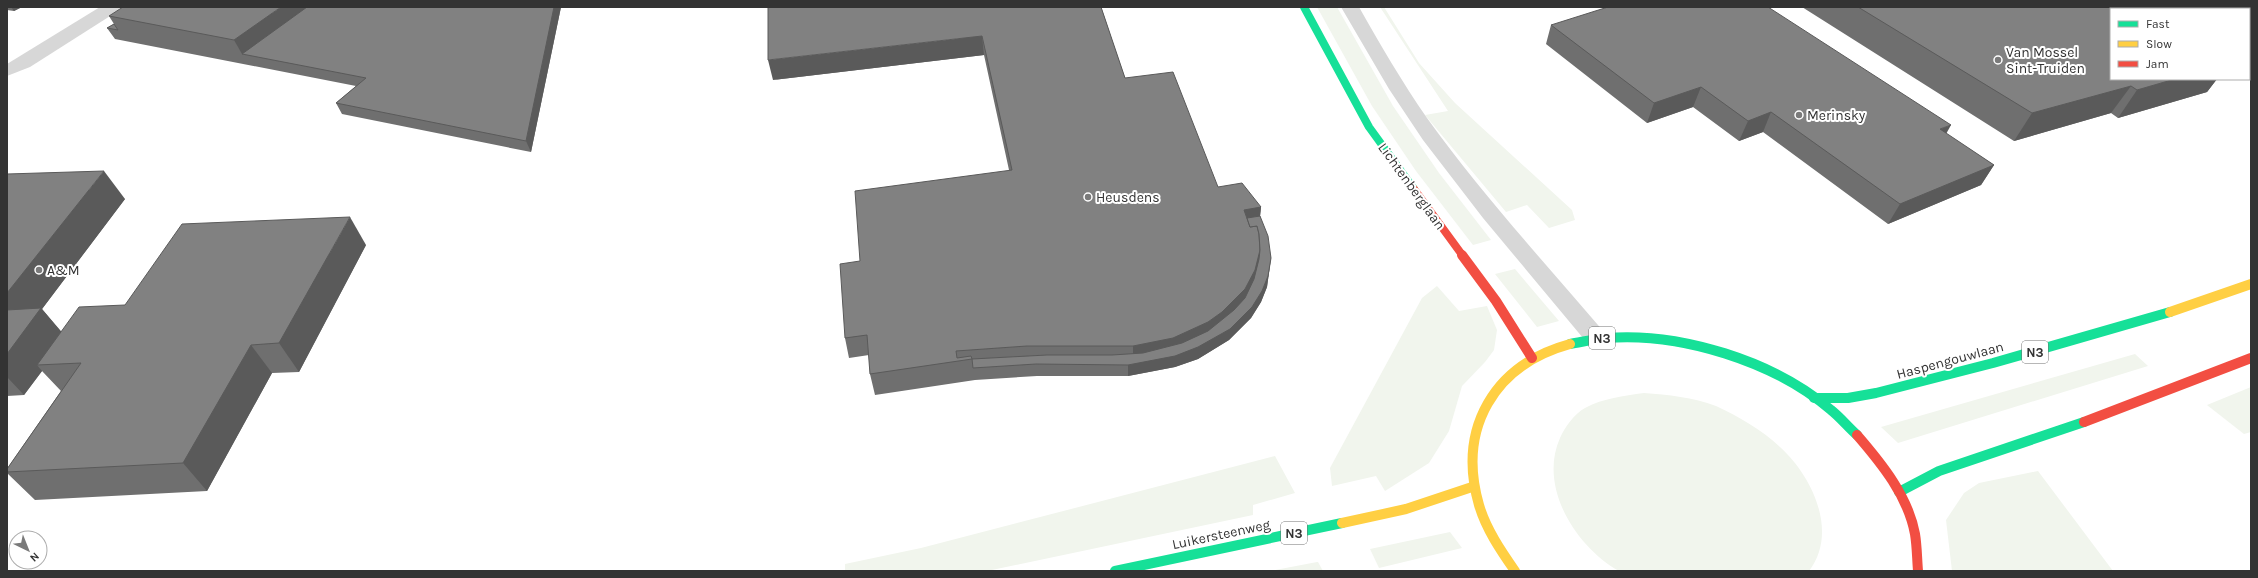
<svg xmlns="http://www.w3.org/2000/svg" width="2258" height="578" font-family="Karla,sans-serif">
	<rect width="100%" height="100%" fill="#fff"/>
	<g fill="#f1f5ed">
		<polygon points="1317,7 1337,7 1393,106 1439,173 1491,240 1473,245 1416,171 1372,106"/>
		<polygon points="1380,7 1384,7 1419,63 1455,103 1572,210 1575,220 1549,228 1527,205 1506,212 1425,115 1448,111"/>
		<polygon points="1515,269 1559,321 1537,327 1495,274"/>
		<polygon points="1437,286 1459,311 1487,306 1497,330 1494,350 1485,362 1462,386 1449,431 1429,463 1385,491 1376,476 1332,486 1330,468 1422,298"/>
		<polygon points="2135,354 2148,366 1898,443 1881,427"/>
		<polygon points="2251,387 2251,432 2244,434 2207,405"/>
		<path d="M 1644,393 C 1668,395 1693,397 1716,406 C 1738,416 1762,430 1780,447 C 1812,476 1839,532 1809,571 L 1619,571 C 1576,547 1538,487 1560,438 C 1565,427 1574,414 1585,408 C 1604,398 1623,396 1644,393 Z"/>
		<polygon points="1275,456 1295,493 1253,505 1253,515 987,571 845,571 845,564 921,548"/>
		<polygon points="2038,471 2113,571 1952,571 1946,520 1964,493 1979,483"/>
		<polygon points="1450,532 1462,548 1379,568 1370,549"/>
		<polygon points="1318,562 1323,571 1270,571 1317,562"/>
	</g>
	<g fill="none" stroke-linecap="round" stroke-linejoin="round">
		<g fill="#d7d7d7" fill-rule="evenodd">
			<polygon points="100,7 121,7 118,11 30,67 7,76 7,64"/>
			<path d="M 1341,7 L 1359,7 C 1380,44 1402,82 1427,118 C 1481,193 1544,262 1604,332 L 1607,338 L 1604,344 L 1596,346 L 1588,344 L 1483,218 L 1423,140 L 1389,89 Z"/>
		</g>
		<polyline stroke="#16e098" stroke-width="8" points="1304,7 1369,127 1414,189"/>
		<g stroke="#16e098" stroke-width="10">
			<path d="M 1570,344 C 1582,342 1594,339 1606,338 C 1680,332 1774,361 1831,410 C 1840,417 1848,427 1857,435"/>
			<polyline points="1814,398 1848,398 1876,393 1993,363 2170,312"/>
			<polyline points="1899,492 1939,471 2084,422"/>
			<polyline points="1115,571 1342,523"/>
		</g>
		<g stroke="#ffcf43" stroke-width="10">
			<polyline points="2170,312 2251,284"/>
			<polyline points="1342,523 1406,509 1472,487"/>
			<path d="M 1515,571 C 1501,551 1486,529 1479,505 C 1457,428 1494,365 1570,344"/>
		</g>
		<polyline stroke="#f24e42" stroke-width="8" points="1414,189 1463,256"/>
		<g stroke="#f24e42" stroke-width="10">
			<polyline points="1462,255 1496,301 1532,358"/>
			<polyline points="2084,422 2251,358"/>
			<path d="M 1857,435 C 1882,464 1908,496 1915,534 C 1917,546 1917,559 1918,571"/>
		</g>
	</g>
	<g fill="#6f6f6f">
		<polygon points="7,7 22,7 14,11 7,10"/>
		<polygon points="561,7 531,152 342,114 336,103 356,86 115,39 107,28 114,24 109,16"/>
		<polygon points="1101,7 1125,78 1218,187 1261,207 1260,216 1271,258 1267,287 1261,302 1251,318 1229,340 1198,359 1175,367 1128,376 1037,376 975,380 875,395 870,374 869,355 849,358 845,338 860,261 1009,170 984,55 773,80"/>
		<polygon points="1802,7 2117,7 2111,79 2217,79 2207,92 2118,118 2111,113 2014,141"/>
		<polygon points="2240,7 2251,7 2251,13 2249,12 2249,9 2244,9"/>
		<polygon points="1551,25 1946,134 1994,165 1981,185 1888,224 1763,132 1739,141 1693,107 1647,123 1546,44"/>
		<polygon points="7,174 125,199 42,309 61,332 125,305 366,245 299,372 272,373 207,491 35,500 7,473 7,469 61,391 42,371 24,395 7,396"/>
	</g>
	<g fill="#5a5a5a" fill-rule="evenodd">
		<polygon points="11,7 22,7 14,11"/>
		<polygon points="281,7 327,7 242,54 234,40"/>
		<polygon points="554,7 561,7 531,152 526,141"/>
		<polygon points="982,36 984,55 773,80 768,60"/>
		<polygon points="2175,79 2217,79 2207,92 2118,118 2137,90"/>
		<polygon points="2131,86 2111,113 2014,141 2032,113"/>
		<polygon points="1701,87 1693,107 1647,123 1654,103"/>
		<polygon points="1771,112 1763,132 1739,141 1748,121"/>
		<polygon points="1951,125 1940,145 1940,129"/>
		<polygon points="1994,165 1981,185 1888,224 1900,204"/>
		<polygon points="104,171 125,199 42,309 66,337 37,365 42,371 24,395 7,377 7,293"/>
		<polygon points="1261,207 1259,227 1247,230 1244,210"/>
		<polygon points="350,217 366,245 299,372 279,343"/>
		<path d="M 1260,250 L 1258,270 L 1253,290 L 1244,309 L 1221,332 L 1209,341 L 1230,329 L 1252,307 L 1262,291 L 1268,276 L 1271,258 L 1267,287 L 1261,302 L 1251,318 L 1229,340 L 1198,359 L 1175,367 L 1128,376 L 1128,365 L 1133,364 L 1133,346 L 1173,338 L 1208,322 L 1222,312 L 1245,289 L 1255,270 ZM 1205,343 L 1198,347 L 1185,352 Z"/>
		<polygon points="251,345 272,373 207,491 183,463"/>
	</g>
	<g fill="#818181" stroke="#5a5a5a">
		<polygon points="123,7 281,7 234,40 109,16"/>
		<polygon points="307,7 554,7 526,141 336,103 366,78 242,54"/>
		<polygon points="768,7 1101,7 1125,78 1173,72 1218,187 1242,183 1261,207 1244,210 1250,227 1257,226 1259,234 1260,250 1255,270 1245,289 1222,312 1208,322 1173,338 1133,346 1027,346 956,351 957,358 971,356 972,359 870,374 867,335 845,338 840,264 860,261 855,191 1012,170 982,36 768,60"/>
		<polygon points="1608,7 1768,7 1951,125 1940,129 1994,165 1900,204 1771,112 1748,121 1701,87 1654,103 1551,25"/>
		<polygon points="1858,7 2117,7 2121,9 2111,9 2111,79 2175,79 2137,90 2131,86 2032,113"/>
		<polygon points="114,24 118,30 107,28"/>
		<polygon points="104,171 7,293 7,174"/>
		<polygon points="1260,216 1268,236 1271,258 1268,276 1262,291 1252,307 1230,329 1198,347 1175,356 1128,365 1036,364 973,368 972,359 1047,355 1112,355 1143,353 1182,343 1208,331 1234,310 1245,298 1254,279 1259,259 1260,250 1259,234 1257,226 1250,227 1247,218"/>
		<polygon points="350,217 279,343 251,345 183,463 7,472 7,469 81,363 37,365 79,307 125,305 182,224"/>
		<polygon points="41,308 7,354 7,310"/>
	</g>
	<g fill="#7a7a7a" stroke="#fff" stroke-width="1.5">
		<circle cx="1998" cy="60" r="4"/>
		<circle cx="1799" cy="115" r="4"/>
		<circle cx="1088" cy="197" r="4"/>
		<circle cx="39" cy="270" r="4"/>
	</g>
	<g text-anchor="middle" stroke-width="4" stroke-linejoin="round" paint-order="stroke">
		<g fill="#fff" stroke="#707070" stroke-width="1">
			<rect x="1589" y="327" width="26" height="22" rx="3"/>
			<rect x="2022" y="341" width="26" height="22" rx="3"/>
			<rect x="1281" y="522" width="26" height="22" rx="3"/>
		</g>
		<g font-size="13" font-weight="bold" fill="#333">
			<text x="1602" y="343">N3</text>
			<text x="2035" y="357">N3</text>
			<text x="1294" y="538">N3</text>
		</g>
		<g font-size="14" fill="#333" stroke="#fff" text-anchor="start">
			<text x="2006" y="57">Van Mossel<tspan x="2006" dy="16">Sint-Truiden</tspan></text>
			<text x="1807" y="120">Merinsky</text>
			<text x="1096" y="202">Heusdens</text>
			<text x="47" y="275">A&amp;M</text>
		</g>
		<g font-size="14" fill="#333" stroke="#fff">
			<text transform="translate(1412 186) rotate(54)" y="5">Lichtenberglaan</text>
			<text transform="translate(1950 360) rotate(-15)" y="5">Haspengouwlaan</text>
			<text transform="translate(1221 534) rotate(-12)" y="5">Luikersteenweg</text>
		</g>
	</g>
	<rect width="2258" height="578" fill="none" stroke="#333333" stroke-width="16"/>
	<rect x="2110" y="8" width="140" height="72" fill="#ffffff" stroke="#adadad"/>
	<rect x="2118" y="21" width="20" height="6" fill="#16e098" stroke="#adadad"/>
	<text x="2146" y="28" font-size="12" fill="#333333">Fast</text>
	<rect x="2118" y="41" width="20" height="6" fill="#ffcf43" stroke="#adadad"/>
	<text x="2146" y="48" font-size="12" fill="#333333">Slow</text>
	<rect x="2118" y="61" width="20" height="6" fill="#f24e42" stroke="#adadad"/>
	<text x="2146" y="68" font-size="12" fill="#333333">Jam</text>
	<g transform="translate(28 550) rotate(137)"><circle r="19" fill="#ffffff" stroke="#adadad"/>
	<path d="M0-3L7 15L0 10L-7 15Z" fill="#7a7a7a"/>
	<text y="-6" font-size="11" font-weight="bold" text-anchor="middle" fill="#333333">N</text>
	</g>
</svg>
